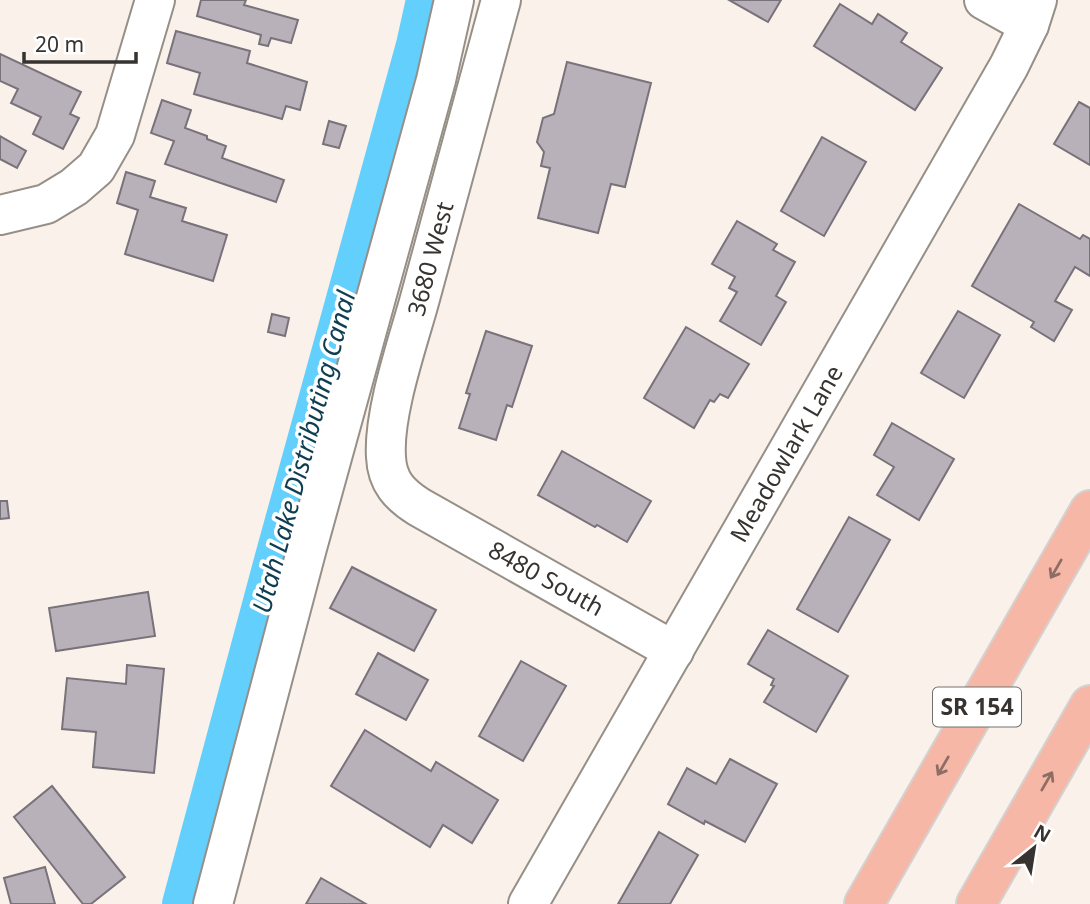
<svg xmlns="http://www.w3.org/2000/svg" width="1090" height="904" font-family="'Noto Sans',sans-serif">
	<rect width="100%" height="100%" fill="#faf2ea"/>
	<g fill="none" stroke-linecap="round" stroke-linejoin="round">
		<polyline stroke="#62cffd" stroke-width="40" points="182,904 275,557 416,45 426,0"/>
	</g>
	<g fill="#b8b1ba" stroke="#78727a" stroke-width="2">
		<polygon points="201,0 246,0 244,5 298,20 291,43 271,38 268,46 259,44 261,35 197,16"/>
		<polygon points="729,0 781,0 768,22"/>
		<polygon points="840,4 872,24 878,14 907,33 901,42 942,68 915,110 814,46"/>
		<polygon points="176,31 250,51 247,63 307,82 300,110 286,106 282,119 194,94 200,73 167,63"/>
		<polygon points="0,54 81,92 70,114 79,118 63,149 33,134 41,117 11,103 18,89 0,81"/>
		<polygon points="567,62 651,83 625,187 611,184 598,233 538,218 550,168 541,166 544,152 537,142 543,118 554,114"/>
		<polygon points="162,100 191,110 185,128 207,136 207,139 226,146 222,158 284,180 276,202 165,164 174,141 151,133"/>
		<polygon points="1079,102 1090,108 1090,165 1054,144"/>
		<polygon points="329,121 346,126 339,148 323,144"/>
		<polygon points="0,136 26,151 17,168 0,159"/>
		<polygon points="822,137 866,162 824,236 781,211"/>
		<polygon points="126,172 155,181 150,197 186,208 182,221 227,235 213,281 125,254 138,210 117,203"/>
		<polygon points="1019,204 1080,239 1083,235 1090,239 1090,276 1075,267 1055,301 1072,310 1054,341 1031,327 1034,322 972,286"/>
		<polygon points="737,221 777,244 773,250 795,262 776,296 786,302 761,345 720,321 737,292 729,288 735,277 712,264"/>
		<polygon points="958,311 1000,335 964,398 921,373"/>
		<polygon points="272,314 289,318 285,336 268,332"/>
		<polygon points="686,327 749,364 728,398 720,394 714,402 710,400 694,428 644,398"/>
		<polygon points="486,331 532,346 512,407 507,405 496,440 459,428 470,394 466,393"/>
		<polygon points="892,423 954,459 919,520 877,495 894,467 874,455"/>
		<polygon points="562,451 651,501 627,542 597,525 595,527 538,495"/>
		<polygon points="0,501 7,501 9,518 0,519"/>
		<polygon points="849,517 890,540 838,632 797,609"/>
		<polygon points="352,567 436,610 414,651 330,608"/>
		<polygon points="148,592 155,636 56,651 49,608"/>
		<polygon points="768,630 848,676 816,732 764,702 774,686 771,685 774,679 748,664"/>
		<polygon points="378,653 428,680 406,720 356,694"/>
		<polygon points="521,661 566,686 523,761 479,736"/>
		<polygon points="127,665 164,669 154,773 93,767 96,732 62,729 67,678 126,684"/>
		<polygon points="365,730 431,771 436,762 498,800 472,843 443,825 430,847 331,786"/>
		<polygon points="730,759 777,784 745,842 705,821 704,824 668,804 687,768 716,784"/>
		<polygon points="52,786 125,877 91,904 83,904 14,817"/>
		<polygon points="659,832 698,855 670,904 618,904"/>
		<polygon points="45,867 55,904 11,904 4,878"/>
		<polygon points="321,878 366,904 306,904"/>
	</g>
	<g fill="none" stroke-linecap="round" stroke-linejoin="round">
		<g stroke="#968f87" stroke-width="42">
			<g id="minor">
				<path d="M 501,0 C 474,101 446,201 419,302 C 407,345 383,414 386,457 C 387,482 400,495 419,507 L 674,651"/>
				<polyline points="984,0 1029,25"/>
				<polyline points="0,215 46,204 74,187 96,168 115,135 155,0"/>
				<polyline points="213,904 307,548 436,80 454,0"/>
				<polyline points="528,904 1009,66 1029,25 1037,0"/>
			</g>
		</g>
		<g stroke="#d3d2d1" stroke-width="42">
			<g id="highway">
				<polyline points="864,904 1090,510"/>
				<polyline points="976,904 1090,705"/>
			</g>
		</g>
		<use href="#minor" stroke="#fff" stroke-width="38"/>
		<use href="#highway" stroke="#f7b7a6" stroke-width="38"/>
	</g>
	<defs><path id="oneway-shaft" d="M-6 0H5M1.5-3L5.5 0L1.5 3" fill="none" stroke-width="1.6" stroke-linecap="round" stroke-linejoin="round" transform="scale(1.75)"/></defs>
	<g stroke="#8d6e65">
		<use href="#oneway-shaft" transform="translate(1056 569) rotate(120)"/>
		<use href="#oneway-shaft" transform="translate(943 766) rotate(120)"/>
		<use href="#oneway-shaft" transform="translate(1047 781) rotate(-60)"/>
	</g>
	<g text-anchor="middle" stroke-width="7" stroke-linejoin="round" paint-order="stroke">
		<rect fill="#fff" stroke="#72706e" stroke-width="2" x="933" y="687.5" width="88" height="39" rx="5"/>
		<g font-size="23" font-weight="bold" fill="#363330">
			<text x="977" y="715">SR 154</text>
		</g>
		<g font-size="24" fill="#363330" stroke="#fff">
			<text transform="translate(431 259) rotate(-75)" y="8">3680 West</text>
			<text transform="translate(787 454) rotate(-60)" y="8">Meadowlark Lane</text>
			<text transform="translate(546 579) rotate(29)" y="8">8480 South</text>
		</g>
		<g font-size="26" font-style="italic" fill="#0e3e51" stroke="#fff">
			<text transform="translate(304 452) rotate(-75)" y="9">Utah Lake Distributing Canal</text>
		</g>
	</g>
	<g transform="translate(1034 848) rotate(30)" stroke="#ffffff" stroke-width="5" paint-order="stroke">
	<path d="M0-5L12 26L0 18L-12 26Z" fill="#363330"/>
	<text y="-10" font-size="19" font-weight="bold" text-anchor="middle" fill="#363330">N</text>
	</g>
	<path d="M24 52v10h112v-10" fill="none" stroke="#363330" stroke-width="3.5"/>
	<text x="35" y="52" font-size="21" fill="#363330" stroke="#ffffff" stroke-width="5" paint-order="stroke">20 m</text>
</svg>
